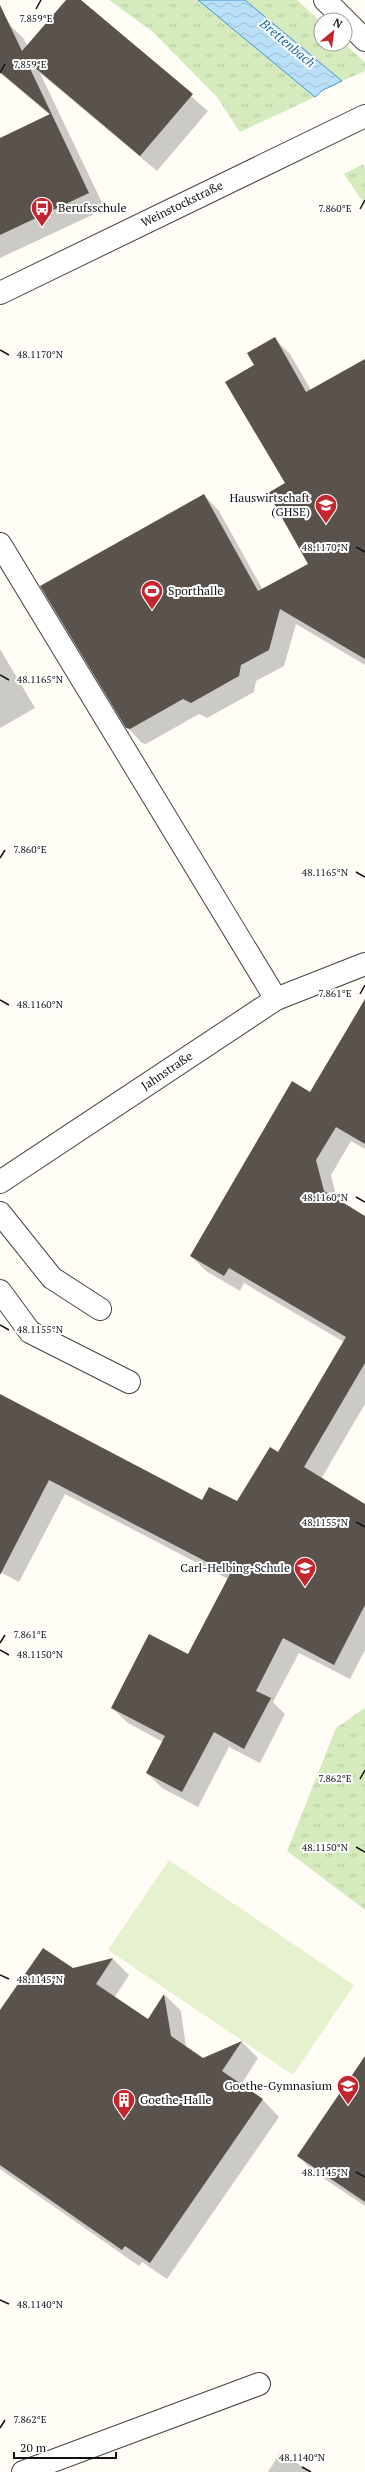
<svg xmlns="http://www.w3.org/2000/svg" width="365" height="2472" font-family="'PT Serif',serif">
	<defs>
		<pattern id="park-tufts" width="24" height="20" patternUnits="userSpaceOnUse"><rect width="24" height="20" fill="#d5ebbd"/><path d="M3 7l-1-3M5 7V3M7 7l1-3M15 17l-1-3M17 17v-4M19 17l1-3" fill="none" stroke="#b6c8a1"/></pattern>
		<pattern id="water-waves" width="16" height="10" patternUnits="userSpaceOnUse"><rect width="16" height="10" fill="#b9e0f7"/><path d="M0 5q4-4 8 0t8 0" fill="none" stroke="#9ebfd3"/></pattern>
	</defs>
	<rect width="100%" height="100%" fill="#fffdf5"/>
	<g fill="url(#park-tufts)">
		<polygon points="109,0 198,0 315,97 240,132 217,97 153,32"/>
		<polygon points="245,0 297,0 321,22 321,44 345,44 365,62 365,71 342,81"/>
		<polygon points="363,164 365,168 365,205 344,174"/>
		<polygon points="365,1708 365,1910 287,1851 336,1728"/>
	</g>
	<polygon fill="#e6f2cf" points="169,1860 354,1985 293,2075 108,1950"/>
	<polygon fill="url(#water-waves)" stroke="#3f96cf" points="198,0 245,0 342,81 323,90 315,97"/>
	<g fill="#0003">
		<polygon points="67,0 80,0 208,111 157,171 40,73 105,209 0,258 0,139 50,115 0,73 0,32 8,23 24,39 28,47"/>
		<polygon points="275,339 290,354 311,390 365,360 365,665 296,624 284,666 256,681 254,692 207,718 199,714 146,744 142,743 127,727 204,495 219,511 263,590 310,564 255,366"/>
		<polygon points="0,649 35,708 0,728"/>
		<polygon points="365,1026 365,1149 351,1141 331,1175 337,1200 365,1217 365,1404 321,1479 365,1505 365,1650 350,1679 299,1653 273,1702 285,1714 260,1763 229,1747 198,1807 162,1788 147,1773 163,1742 128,1723 112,1708 188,1656 228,1579 65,1494 19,1582 0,1572 0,1395 203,1501 238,1503 278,1453 344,1342 244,1283 240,1291 206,1271 191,1256 311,1094"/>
		<polygon points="113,1959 129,1975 114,1998 148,2021 165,1995 181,2011 186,2047 203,2059 242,2042 258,2058 241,2085 263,2100 279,2117 167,2279 142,2262 139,2266 0,2169 0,2012 73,1969"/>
		<polygon points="365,2058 365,2206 313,2171 298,2156"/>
		<polygon points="280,2453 311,2472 268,2472"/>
	</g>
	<g fill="#5a524d">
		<polygon points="66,0 81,0 193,94 140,156 26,60 89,193 0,235 0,138 50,114 0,72 0,5 22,51"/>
		<polygon points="275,337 306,392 365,359 365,659 280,609 269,650 241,665 239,676 191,703 183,699 130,729 126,728 40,586 204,494 258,591 308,564 268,493 285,483 225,382 254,365 247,353"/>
		<polygon points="365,999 365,1144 336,1127 316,1160 324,1191 365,1216 365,1363 304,1467 365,1504 365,1605 334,1665 283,1638 256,1691 271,1698 244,1749 214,1732 182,1792 146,1773 165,1736 111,1708 149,1634 188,1654 230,1574 49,1480 0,1575 0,1394 202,1500 209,1487 237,1501 270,1447 278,1452 346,1337 229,1268 224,1276 190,1256 292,1081 310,1092"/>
		<polygon points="43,1948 73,1968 113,1958 96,1984 148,2019 164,1994 171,2036 203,2058 242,2041 222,2071 263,2099 150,2263 125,2246 122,2250 0,2165 0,2010"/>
		<polygon points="365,2056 365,2202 297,2156"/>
	</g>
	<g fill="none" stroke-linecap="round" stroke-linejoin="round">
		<g stroke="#444" stroke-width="24">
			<g id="minor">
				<polyline points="325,0 365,40"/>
				<polyline points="0,293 365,116"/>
				<polyline points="0,544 276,999"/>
				<polyline points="0,1182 276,999 365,964"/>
				<polyline points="0,1213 52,1278 100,1309"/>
				<polyline points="0,1291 30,1332 129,1382"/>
				<polyline points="23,2472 259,2384"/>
			</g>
		</g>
		<use href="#minor" stroke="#fff" stroke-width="22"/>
	</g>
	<path fill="none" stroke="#111" stroke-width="1.5" d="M 36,9 L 41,0M 0,73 L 5,64M 360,209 L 365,200M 0,350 L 9,355M 356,547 L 365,552M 0,675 L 9,680M 0,858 L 5,850M 356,872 L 365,877M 360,994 L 365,985M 0,1000 L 9,1005M 356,1197 L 365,1202M 0,1325 L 9,1330M 356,1522 L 365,1527M 0,1643 L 5,1635M 0,1650 L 9,1655M 360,1779 L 365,1770M 356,1847 L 365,1852M 0,1975 L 9,1979M 356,2172 L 365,2177M 0,2300 L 9,2304M 0,2428 L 5,2420M 302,2467 L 311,2472"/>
	<defs>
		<g id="bus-pin" transform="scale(1.15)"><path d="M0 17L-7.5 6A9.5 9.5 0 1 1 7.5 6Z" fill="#c4262e" stroke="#fff"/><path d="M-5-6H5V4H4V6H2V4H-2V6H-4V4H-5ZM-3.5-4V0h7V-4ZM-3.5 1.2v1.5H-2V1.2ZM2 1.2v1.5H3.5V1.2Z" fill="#fff"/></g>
		<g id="school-pin" transform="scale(1.15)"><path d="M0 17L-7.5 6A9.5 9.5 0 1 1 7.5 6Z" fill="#c4262e" stroke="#fff"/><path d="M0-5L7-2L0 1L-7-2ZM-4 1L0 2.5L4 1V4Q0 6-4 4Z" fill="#fff"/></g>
		<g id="stadium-pin" transform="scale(1.15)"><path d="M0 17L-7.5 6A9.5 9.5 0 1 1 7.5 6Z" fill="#c4262e" stroke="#fff"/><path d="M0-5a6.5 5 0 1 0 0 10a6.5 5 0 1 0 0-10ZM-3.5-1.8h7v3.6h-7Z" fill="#fff"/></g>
		<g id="building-pin" transform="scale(1.15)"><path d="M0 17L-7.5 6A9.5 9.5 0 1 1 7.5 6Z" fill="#c4262e" stroke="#fff"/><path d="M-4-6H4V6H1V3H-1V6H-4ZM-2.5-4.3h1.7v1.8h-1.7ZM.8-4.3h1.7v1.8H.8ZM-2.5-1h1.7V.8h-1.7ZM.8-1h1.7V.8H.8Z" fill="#fff"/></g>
	</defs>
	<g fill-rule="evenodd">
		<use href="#bus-pin" x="42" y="208"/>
		<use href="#school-pin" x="326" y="505"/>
		<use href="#stadium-pin" x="152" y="591"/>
		<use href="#school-pin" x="305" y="1568"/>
		<use href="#school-pin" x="348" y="2086"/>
		<use href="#building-pin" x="124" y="2100"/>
	</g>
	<g text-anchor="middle" stroke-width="4" stroke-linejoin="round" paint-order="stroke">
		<g font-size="12" fill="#111" stroke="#fff">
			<text transform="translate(182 204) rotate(-26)" y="4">Weinstockstraße</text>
			<text transform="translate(167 1071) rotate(-34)" y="4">Jahnstraße</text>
		</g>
		<g font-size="12" fill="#111" stroke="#fff" text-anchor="start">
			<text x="58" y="212">Berufsschule</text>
			<text x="310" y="502" text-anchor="end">Hauswirtschaft<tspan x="310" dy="14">(GHSE)</tspan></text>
			<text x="168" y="595">Sporthalle</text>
			<text x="290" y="1572" text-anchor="end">Carl-Helbing-Schule</text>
			<text x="332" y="2090" text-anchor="end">Goethe-Gymnasium</text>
			<text x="140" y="2104">Goethe-Halle</text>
		</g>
		<g font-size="13" font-style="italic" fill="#1768a6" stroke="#fff">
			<text transform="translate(288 43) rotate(40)" y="5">Brettenbach</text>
		</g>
	</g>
	<g font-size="10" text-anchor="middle" fill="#111" stroke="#fff" stroke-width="4" stroke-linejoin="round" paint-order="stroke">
		<text x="36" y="22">7.859°E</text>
		<text x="30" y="68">7.859°E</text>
		<text x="335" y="212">7.860°E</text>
		<text x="40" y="358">48.1170°N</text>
		<text x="325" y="551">48.1170°N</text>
		<text x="40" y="683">48.1165°N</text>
		<text x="30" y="853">7.860°E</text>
		<text x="325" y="876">48.1165°N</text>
		<text x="335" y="997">7.861°E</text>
		<text x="40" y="1008">48.1160°N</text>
		<text x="325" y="1201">48.1160°N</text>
		<text x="40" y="1333">48.1155°N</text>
		<text x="325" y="1526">48.1155°N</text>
		<text x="30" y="1638">7.861°E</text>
		<text x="40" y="1658">48.1150°N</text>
		<text x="335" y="1782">7.862°E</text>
		<text x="325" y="1851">48.1150°N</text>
		<text x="40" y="1983">48.1145°N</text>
		<text x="325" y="2176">48.1145°N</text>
		<text x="40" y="2308">48.1140°N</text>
		<text x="30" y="2423">7.862°E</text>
		<text x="302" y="2461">48.1140°N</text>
	</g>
	<g transform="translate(333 32) rotate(29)"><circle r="19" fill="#ffffff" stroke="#a0a0a0"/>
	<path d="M0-3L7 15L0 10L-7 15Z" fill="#c4262e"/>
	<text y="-6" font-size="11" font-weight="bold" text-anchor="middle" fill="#111111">N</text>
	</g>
	<path d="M14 2452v6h102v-6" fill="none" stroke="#111111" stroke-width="2"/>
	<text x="20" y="2452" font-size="12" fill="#111111" stroke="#ffffff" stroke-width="3" paint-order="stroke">20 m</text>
</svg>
